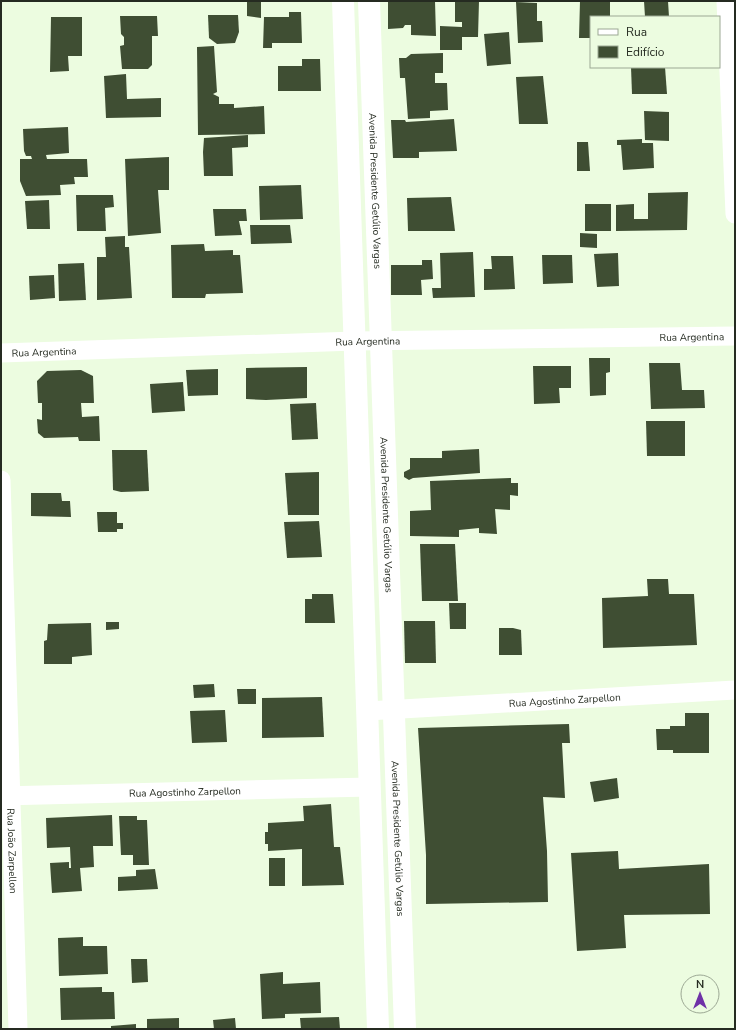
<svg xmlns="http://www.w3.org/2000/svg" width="736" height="1030" font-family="'Nunito Sans',sans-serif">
	<rect width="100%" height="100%" fill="#ecfce0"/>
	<g fill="#3f4e33">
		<polygon points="247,1 261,2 261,18 247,16"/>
		<polygon points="388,1 435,1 436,36 411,35 411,25 405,25 403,28 388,29"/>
		<polygon points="455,1 479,1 478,37 462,37 462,50 440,50 440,26 462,27 462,22 455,22"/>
		<polygon points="580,1 610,2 610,17 591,17 591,38 579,38"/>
		<polygon points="644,1 668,1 669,17 645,17"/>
		<polygon points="516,2 537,3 537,21 542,21 543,42 518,43"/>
		<polygon points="289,12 301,12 302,43 272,43 272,48 263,48 264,17 289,17"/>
		<polygon points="208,15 238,15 239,32 235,43 217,44 209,38"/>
		<polygon points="120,16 157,16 158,36 152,36 152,65 148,69 122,69 120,46 124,45 124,37 121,34"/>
		<polygon points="51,17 82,17 82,56 68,56 69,71 50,72"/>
		<polygon points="509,32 511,64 487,66 484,34"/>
		<polygon points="214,46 217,92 213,94 219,97 219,104 234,104 234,108 264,106 265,134 198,135 197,47"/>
		<polygon points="443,53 443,73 435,73 435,83 447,83 448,110 430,111 430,118 408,119 405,78 400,78 399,58 406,58 411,54"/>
		<polygon points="302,59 320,59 321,91 278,91 278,66 302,66"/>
		<polygon points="631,67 665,67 667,94 632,94"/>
		<polygon points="126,74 127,99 161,98 161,117 106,118 104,76"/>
		<polygon points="543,76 548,124 519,124 516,77"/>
		<polygon points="644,111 669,112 669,141 645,140"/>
		<polygon points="454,119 457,151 419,152 419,158 393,158 391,120 405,120 406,122"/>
		<polygon points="68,127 69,153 46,155 47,159 87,159 88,177 74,177 75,184 60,185 61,195 26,196 20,181 20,159 32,159 31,156 26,156 24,151 23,129"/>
		<polygon points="248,135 248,147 232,148 233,176 204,176 203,152 204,138"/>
		<polygon points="642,139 642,143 653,143 654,168 623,170 621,145 617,145 617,140"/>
		<polygon points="577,142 588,142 590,171 577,171"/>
		<polygon points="169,157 169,190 158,190 161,233 128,236 125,159"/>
		<polygon points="301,185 303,219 260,220 259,186"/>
		<polygon points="688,192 687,230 616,231 616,205 634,204 634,219 648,219 648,193"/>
		<polygon points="76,195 113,195 114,207 105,208 106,231 77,231"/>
		<polygon points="451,197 455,231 408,231 407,198"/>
		<polygon points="49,200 50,229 27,229 25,201"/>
		<rect x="585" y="204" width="26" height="27"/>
		<polygon points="213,209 246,209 247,221 239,221 242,235 215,236"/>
		<polygon points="250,225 290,225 292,243 251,244"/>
		<polygon points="580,233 597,234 597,248 580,247"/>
		<polygon points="125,236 125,247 129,247 132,298 97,300 97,257 106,257 105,237"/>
		<polygon points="204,244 205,251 233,250 233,255 240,255 243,293 206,294 205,298 172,298 171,245"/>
		<polygon points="473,252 475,297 433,298 432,288 441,288 440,253"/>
		<polygon points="618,253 619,286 597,287 594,254"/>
		<polygon points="542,255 572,255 573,283 543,284"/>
		<polygon points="491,256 513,256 515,289 484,290 484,269 492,269"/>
		<polygon points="422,260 432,260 433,279 421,280 422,295 391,295 391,265 422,265"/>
		<polygon points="84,263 86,300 59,301 58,264"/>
		<polygon points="54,275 55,298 30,300 29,276"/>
		<polygon points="589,358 610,358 610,372 606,373 606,395 590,396"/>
		<polygon points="649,363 680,363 682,390 704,390 705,408 651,409"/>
		<polygon points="533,366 571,366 571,388 559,388 560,403 534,404"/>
		<polygon points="307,367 307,398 266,400 246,399 246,368"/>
		<polygon points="218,369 218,395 188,396 186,370"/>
		<polygon points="81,370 93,376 94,403 81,403 82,417 99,416 100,441 79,441 78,437 44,438 38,433 37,419 42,420 42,403 38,403 37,381 47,371"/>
		<polygon points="183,382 185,411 152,413 150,384"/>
		<polygon points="316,403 318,439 292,440 290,404"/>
		<polygon points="646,421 685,421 685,456 647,456"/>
		<polygon points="479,449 480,473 413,478 409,480 404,477 404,472 410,469 410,458 442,458 442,451"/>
		<polygon points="112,450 147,450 149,491 121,492 113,490"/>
		<polygon points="319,472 319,515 288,515 285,473"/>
		<polygon points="511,478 511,483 518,483 518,496 510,495 510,510 495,509 497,534 479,533 479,528 459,530 459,537 410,536 410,511 431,510 430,481"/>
		<polygon points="31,493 61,493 62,501 70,501 71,517 31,516"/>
		<polygon points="97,512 117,512 117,523 123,523 123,529 117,529 117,532 98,532"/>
		<polygon points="319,521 322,557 287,558 284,522"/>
		<polygon points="420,544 455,544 458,601 422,601"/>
		<polygon points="647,579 668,579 669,594 694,594 697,645 603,648 602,598 648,596"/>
		<polygon points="312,594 333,594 335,623 305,623 305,599 312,599"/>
		<polygon points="449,603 466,603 466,629 450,629"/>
		<polygon points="404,621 435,621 436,663 405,663"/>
		<polygon points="106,622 119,622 119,629 106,630"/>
		<polygon points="91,623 92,655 72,657 72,664 44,664 44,641 47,640 48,624"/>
		<polygon points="499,628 513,628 521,630 522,655 499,655"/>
		<polygon points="214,684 215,697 194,698 193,685"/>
		<polygon points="237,689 256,689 256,704 238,704"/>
		<polygon points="322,697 324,737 262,738 262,698"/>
		<polygon points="225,710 227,742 192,743 190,711"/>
		<polygon points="685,713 709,713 709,753 673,753 673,750 657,750 656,729 670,729 670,726 685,726"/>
		<polygon points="569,724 570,743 562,743 565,798 543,797 547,851 548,902 426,904 426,855 418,728"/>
		<polygon points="617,778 619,798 594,802 590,782"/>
		<polygon points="331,804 334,847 340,847 344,885 302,886 302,849 268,851 268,844 265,844 265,832 268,832 268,823 304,821 303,806"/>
		<polygon points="112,815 113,846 93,846 94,867 80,868 82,891 52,893 50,863 69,862 69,868 71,868 70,847 47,848 46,818"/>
		<polygon points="119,816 137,816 137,820 147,820 149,865 133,865 133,855 121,855"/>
		<polygon points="618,851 619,869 709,864 710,914 624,915 626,948 577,951 571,853"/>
		<rect x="269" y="858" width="16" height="28"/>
		<polygon points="155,869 158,889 118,891 118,877 136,876 136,870"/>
		<polygon points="83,937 83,946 107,946 108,974 59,976 58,938"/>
		<polygon points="131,959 147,959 148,982 132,983"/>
		<polygon points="283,972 283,984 320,982 321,1013 285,1014 285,1018 262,1019 260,974"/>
		<polygon points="102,987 102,992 114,992 115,1019 61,1020 60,988"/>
		<polygon points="339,1017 340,1029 301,1029 300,1018"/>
		<polygon points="179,1018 179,1029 147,1029 147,1019"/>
		<polygon points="235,1018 236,1029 214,1029 213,1020"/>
		<polygon points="136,1024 136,1029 111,1029 111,1026"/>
	</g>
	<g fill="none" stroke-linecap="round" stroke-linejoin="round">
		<g stroke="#fff" stroke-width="19">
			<polyline points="726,1 735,214"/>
			<path id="s1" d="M 1,353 L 355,341 L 735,336"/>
			<path id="s2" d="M 1,480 L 18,1029"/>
			<path id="s3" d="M 367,711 L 735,690"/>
			<path id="s4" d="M 1,796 L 369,787"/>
		</g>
		<g stroke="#fff" stroke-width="22">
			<polyline points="343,1 378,1029"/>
			<path id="s5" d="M 369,1 L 405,1029"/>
		</g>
	</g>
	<g text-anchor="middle" stroke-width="4" stroke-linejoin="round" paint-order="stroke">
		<g font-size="10" fill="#252b21" stroke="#ecfce0">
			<text dy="4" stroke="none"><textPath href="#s5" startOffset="190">Avenida Presidente Getúlio Vargas</textPath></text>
			<text dy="4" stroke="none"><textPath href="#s1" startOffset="691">Rua Argentina</textPath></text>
			<text dy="4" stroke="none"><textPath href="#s1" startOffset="367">Rua Argentina</textPath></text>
			<text dy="4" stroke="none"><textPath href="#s1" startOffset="43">Rua Argentina</textPath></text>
			<text dy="4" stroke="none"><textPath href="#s5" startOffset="514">Avenida Presidente Getúlio Vargas</textPath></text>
			<text dy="4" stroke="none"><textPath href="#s3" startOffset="198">Rua Agostinho Zarpellon</textPath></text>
			<text dy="4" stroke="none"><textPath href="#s4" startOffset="184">Rua Agostinho Zarpellon</textPath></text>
			<text dy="4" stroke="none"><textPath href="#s5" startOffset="838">Avenida Presidente Getúlio Vargas</textPath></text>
			<text dy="4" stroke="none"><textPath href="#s2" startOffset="371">Rua João Zarpellon</textPath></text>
		</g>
	</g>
	<rect width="736" height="1030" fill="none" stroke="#252b21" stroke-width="4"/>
	<rect x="590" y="16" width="130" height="52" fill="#ecfce0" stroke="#9ca894"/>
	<rect x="598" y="29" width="20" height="6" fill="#ffffff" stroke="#9ca894"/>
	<text x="626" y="36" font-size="12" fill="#252b21">Rua</text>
	<rect x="598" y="46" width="20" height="12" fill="#3f4e33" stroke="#9ca894"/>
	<text x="626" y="56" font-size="12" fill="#252b21">Edifício</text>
	<g transform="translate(700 994)"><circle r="19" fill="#ecfce0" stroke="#9ca894"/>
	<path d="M0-3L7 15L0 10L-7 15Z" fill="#6f32a7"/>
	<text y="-6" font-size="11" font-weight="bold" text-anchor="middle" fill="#252b21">N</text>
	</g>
</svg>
